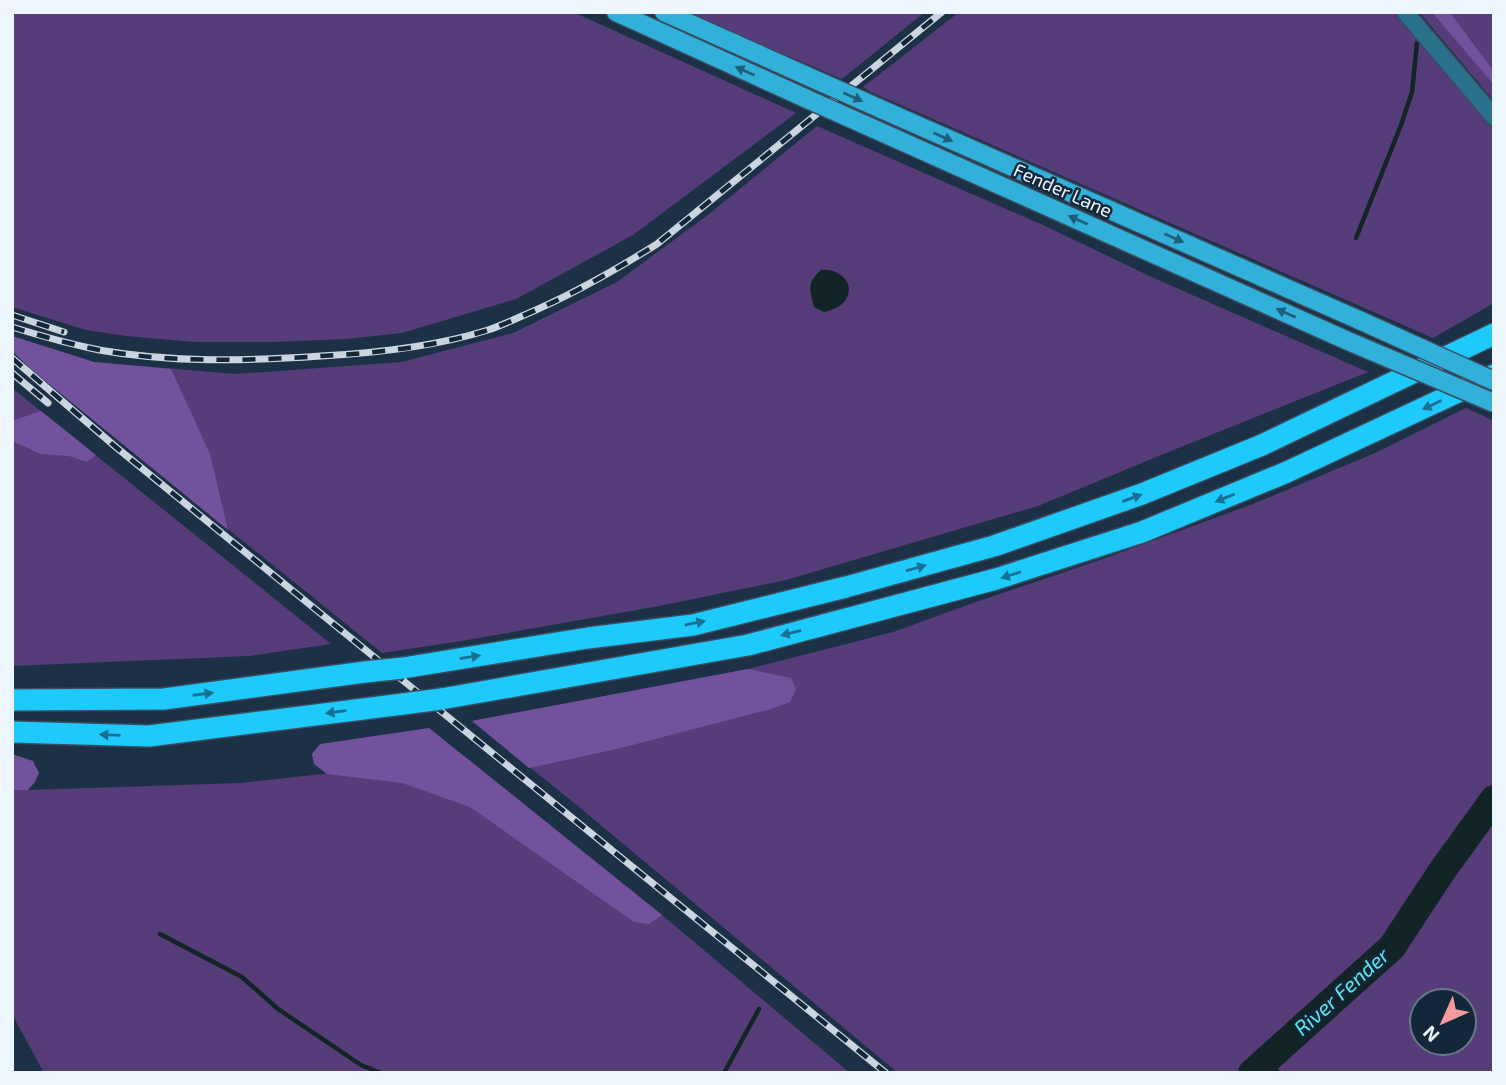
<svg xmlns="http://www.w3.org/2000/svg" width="1506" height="1085" font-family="'Exo 2',sans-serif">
	<rect width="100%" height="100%" fill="#1c3146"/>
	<g fill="#573c7a" fill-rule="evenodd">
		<polygon points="12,12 573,12 796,113 633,235 516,299 402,333 347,339 276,342 194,342 126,336 86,330 12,307"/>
		<polygon points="686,12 925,12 842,79"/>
		<polygon points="959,12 1398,12 1494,126 1494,303 1433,338 871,92 863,87"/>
		<polygon points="1419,12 1494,12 1494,101"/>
		<polygon points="817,126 1045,226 1156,279 1368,372 1166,453 1038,506 786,580 659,606 462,641 382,653 93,420 12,351 12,336 94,362 235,374 402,362 513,333 617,282 709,214"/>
		<polygon points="12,388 331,644 249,656 12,666"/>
		<polygon points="1466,408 1494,421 1494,788 1427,885 1384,942 1310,1013 1243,1073 898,1073 573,802 472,721 748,669 893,632 973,603 1103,559 1253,504 1375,453"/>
		<polygon points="467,758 662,915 850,1073 44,1073 12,1014 12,790 28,790 240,783"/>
		<path d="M 1494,810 L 1494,1073 L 1262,1073 L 1367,977 L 1414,924 ZM 1422,1001 L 1464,1001 L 1464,1043 L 1422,1043 Z"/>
	</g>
	<g fill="#72529d">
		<polygon points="1432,12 1449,12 1451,14 1494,72 1494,85"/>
		<polygon points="12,336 94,362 171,369 210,454 228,530 33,371 12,351"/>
		<polygon points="41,411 96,455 87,462 69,456 41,454 12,441 12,421"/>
		<polygon points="748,669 791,678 796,689 790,702 771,709 617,749 529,768 472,721"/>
		<polygon points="429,728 662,915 649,924 634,922 470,807 402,783 327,774 314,764 312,754 320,744"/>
		<polygon points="12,754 33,761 39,773 35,782 28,790 12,790"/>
	</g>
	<path fill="#122425" d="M 821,270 C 840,268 858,285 844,302 C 839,308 831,310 824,312 L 814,307 C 810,288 806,284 821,270 Z"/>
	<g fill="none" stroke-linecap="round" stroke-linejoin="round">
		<g stroke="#122425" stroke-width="4.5">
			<polyline points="1356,238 1401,125 1412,92 1417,43"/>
			<polyline points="160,934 242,977 278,1009 361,1065 381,1073"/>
			<polyline points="1269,1058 1278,1073"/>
			<polyline points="724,1073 759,1009"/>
		</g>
		<polyline stroke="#122425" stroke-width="28" points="1252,1073 1392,947 1442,871 1494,799"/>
		<g stroke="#394c60" stroke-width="19">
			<polyline id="minor" points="1405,12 1494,117"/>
		</g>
		<g stroke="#394c60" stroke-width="21">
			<g id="primary">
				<polyline points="616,12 807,99"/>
				<polyline points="664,12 825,84"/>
				<polyline points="881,109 1359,320"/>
				<polyline points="863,124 1348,341"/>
			</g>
		</g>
		<g stroke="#394c60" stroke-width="24">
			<g id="motorway">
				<polyline points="403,668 588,638 693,625 846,587 994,546 1142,494 1262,445 1494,334"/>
				<polyline points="441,699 748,645 996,579 1142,532 1287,472 1494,375"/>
				<polyline points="12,700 164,699 365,672"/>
				<polyline points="12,732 149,736 403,704"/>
			</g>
		</g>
		<use href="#minor" stroke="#2a728c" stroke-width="16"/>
		<use href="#primary" stroke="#31b0da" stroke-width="18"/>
		<use href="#motorway" stroke="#1ec9fc" stroke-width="21"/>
		<g stroke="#cbd5df" stroke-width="7">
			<g id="rail">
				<polyline points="12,315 64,332"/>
				<path d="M 12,327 C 41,336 70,344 99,350 C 172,363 248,361 321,356 C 377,353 434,347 488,330 C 500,326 511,321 522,316 C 570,296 614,271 657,244 L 942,12"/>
				<polyline points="12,358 117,448 886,1073"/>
				<polyline points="12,373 48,403"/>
			</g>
		</g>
		<use href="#rail" stroke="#13273b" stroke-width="4.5" stroke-dasharray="13" stroke-linecap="butt"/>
		<g stroke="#394c60" stroke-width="21" stroke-linecap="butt">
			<g id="primary-bridge">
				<polyline points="825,84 881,109"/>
				<polyline points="807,99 863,124"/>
				<polyline points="1359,320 1494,381"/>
				<polyline points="1348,341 1494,403"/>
			</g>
		</g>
		<g stroke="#394c60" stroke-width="24" stroke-linecap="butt">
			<g id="motorway-bridge">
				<polyline points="365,672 403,668"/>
				<polyline points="403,704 441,699"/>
			</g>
		</g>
		<use href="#primary-bridge" stroke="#31b0da" stroke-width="18"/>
		<use href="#motorway-bridge" stroke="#1ec9fc" stroke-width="21"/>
	</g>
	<defs><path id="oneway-solid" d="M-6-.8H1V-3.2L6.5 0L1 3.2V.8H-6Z" transform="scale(1.75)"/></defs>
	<g fill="#1f5e7b">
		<use href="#oneway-solid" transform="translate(745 71) rotate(-156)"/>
		<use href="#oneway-solid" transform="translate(853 97) rotate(24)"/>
		<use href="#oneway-solid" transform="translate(943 137) rotate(24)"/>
		<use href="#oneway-solid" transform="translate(1078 220) rotate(-156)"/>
		<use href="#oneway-solid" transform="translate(1174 238) rotate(24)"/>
		<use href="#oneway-solid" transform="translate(1286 313) rotate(-156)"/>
	</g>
	<g fill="#187092">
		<use href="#oneway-solid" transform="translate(1432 405) rotate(155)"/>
		<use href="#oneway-solid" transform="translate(1132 498) rotate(-20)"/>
		<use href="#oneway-solid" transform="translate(1225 498) rotate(158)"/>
		<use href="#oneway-solid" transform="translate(916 568) rotate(-16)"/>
		<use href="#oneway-solid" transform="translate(1011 575) rotate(162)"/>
		<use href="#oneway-solid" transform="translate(695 623) rotate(-11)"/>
		<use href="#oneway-solid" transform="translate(791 633) rotate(166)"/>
		<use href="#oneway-solid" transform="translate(470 657) rotate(-9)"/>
		<use href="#oneway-solid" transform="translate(203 694) rotate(-8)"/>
		<use href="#oneway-solid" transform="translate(336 712) rotate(173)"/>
		<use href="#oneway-solid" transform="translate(110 735) rotate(-178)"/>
	</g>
	<g text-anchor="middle" stroke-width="5" stroke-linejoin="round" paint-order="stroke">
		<g font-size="19" fill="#edf5fd" stroke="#13273b">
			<text transform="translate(1063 190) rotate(24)" y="7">Fender Lane</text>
		</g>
		<g font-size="21" font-style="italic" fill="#5ee9ef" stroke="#13273b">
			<text transform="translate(1342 992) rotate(-42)" y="7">River Fender</text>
		</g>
	</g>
	<rect width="1506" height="1085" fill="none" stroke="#edf5fd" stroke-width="28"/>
	<g transform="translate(1443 1022) rotate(225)"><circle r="33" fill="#13273b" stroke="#6a7989" stroke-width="2"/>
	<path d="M0-5L12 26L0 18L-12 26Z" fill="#f59b9c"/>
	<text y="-10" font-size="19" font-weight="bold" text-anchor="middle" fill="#edf5fd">N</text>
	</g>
</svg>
